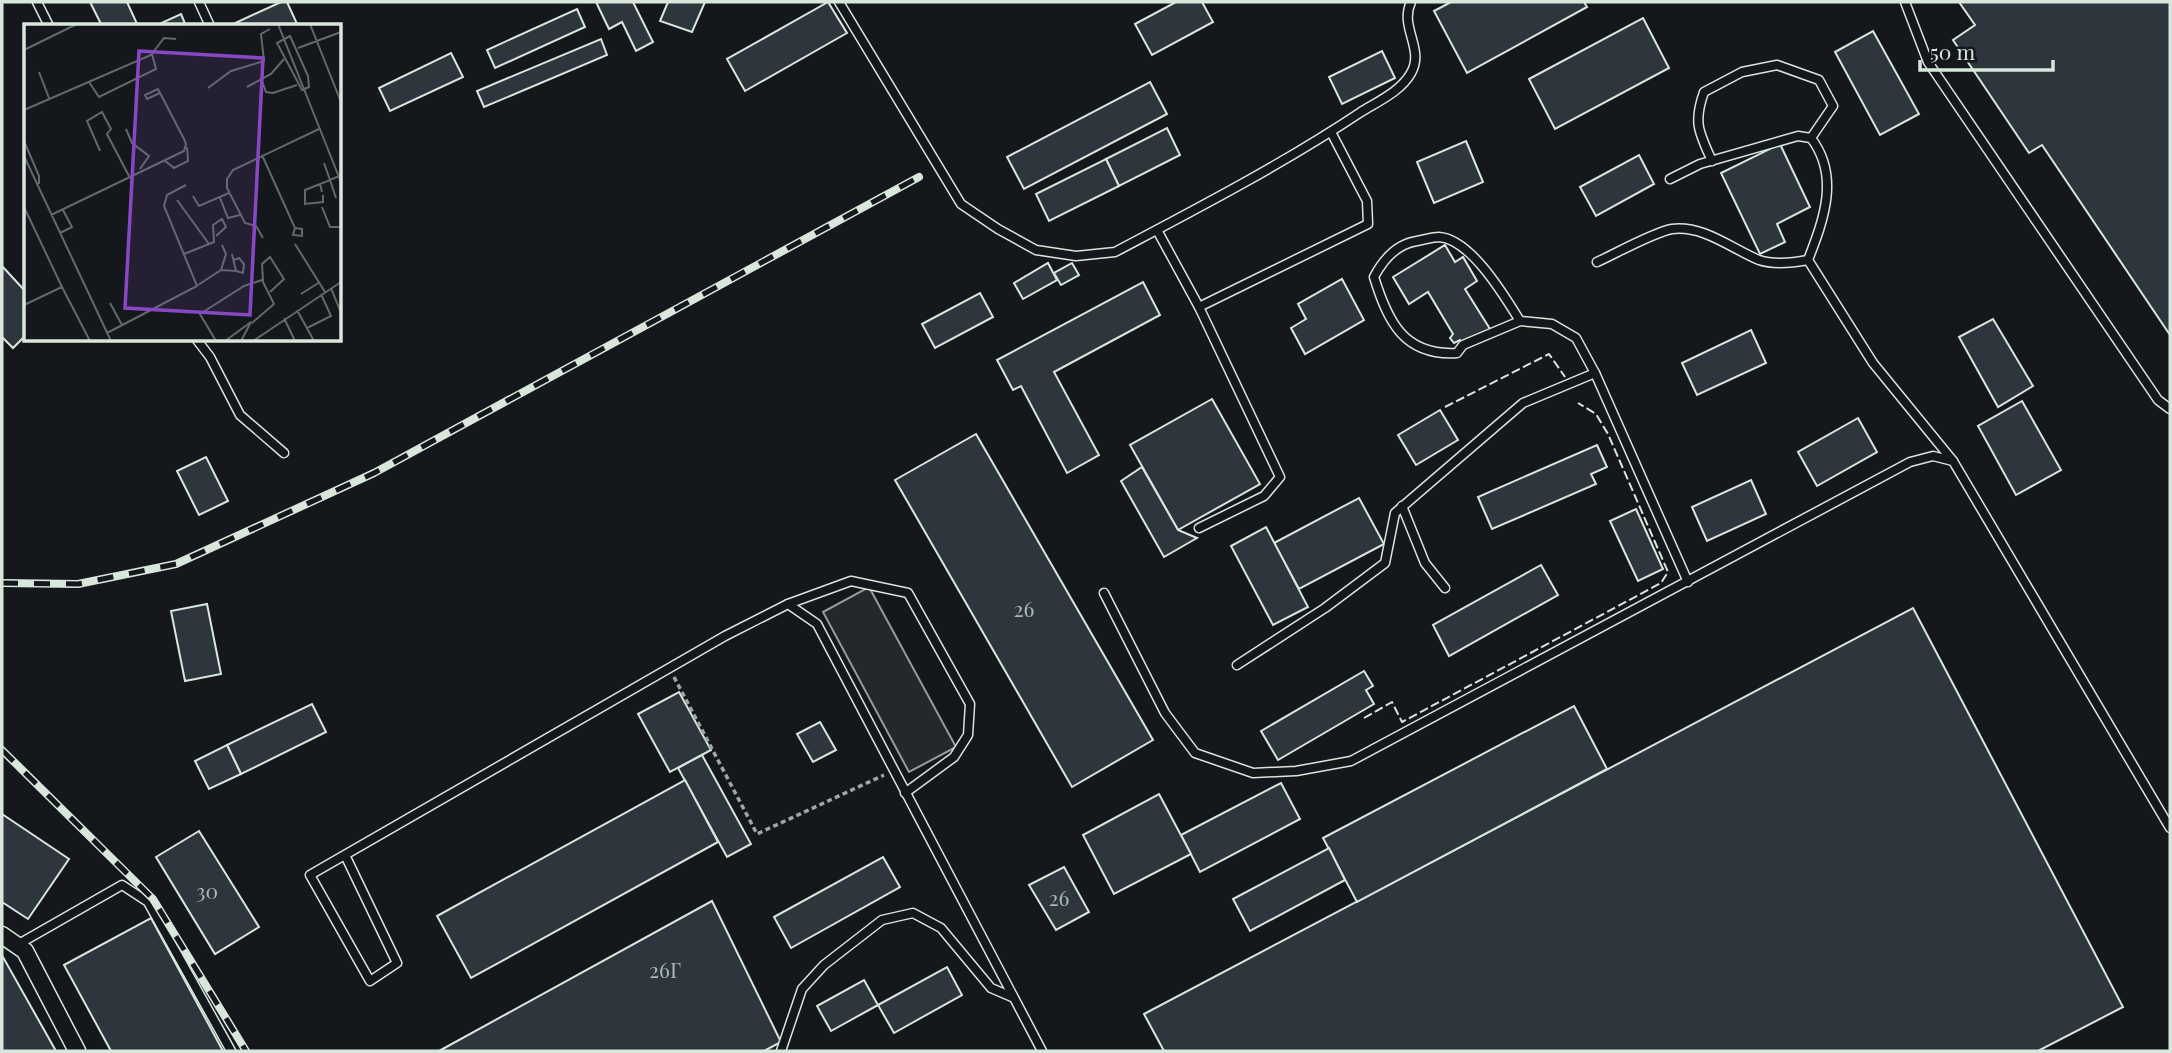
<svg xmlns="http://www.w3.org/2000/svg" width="2172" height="1053" font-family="'Playfair Display',serif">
	<rect width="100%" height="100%" fill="#14181c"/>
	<polygon fill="#24282b" stroke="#939e99" stroke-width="2" points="869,587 956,747 909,772 823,612"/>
	<g fill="#2c363c" stroke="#d8e6dc" stroke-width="2">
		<polygon points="90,2 127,2 138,26 102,26"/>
		<polygon points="281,2 287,2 298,26 235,26 233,24"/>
		<polygon points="596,2 633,2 653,42 636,51 622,22 609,29"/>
		<polygon points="668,2 705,2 692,32 660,21"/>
		<polygon points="828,2 847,33 745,91 727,59"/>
		<polygon points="1176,2 1202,2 1213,22 1152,55 1135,24"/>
		<polygon points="1451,2 1584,2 1587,7 1467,73 1434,11"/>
		<polygon points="1959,2 2170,2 2170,335 2042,145 2029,153 1953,40 1975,25"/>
		<polygon points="577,9 585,27 495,68 487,50"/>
		<polygon points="181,14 186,26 158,26 157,25"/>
		<polygon points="1643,18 1669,68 1555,129 1529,79"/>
		<polygon points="1873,31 1919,114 1880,135 1835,52"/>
		<polygon points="601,39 607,55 484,107 477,91"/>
		<polygon points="1382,51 1395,78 1342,104 1329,77"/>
		<polygon points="451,53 463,77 390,111 379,88"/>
		<polygon points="1150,82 1167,114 1024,189 1007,157"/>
		<polygon points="1167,128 1180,155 1119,186 1106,159"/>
		<polygon points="1466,141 1483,182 1434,203 1417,162"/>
		<polygon points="1780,144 1810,207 1777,224 1785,242 1760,254 1721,173"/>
		<polygon points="1639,155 1654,184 1596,216 1580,187"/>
		<polygon points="1106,159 1119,186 1049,221 1036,194"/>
		<polygon points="1445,245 1455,262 1463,257 1477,281 1465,289 1490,329 1463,345 1460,340 1454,343 1450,338 1453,334 1428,292 1409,304 1393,277"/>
		<polygon points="1048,263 1057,280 1023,299 1014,283"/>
		<polygon points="1072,263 1079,275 1061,285 1054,273"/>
		<polygon points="2,266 26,292 26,335 13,348 2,337"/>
		<polygon points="1342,279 1364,320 1305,354 1291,328 1306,319 1298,304"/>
		<polygon points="1143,282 1160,315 1054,372 1099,455 1067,473 1021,386 1013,390 997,360"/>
		<polygon points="980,293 993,317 935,348 922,324"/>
		<polygon points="1993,319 2033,386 1998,407 1959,337"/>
		<polygon points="1751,330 1766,363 1697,395 1682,363"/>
		<polygon points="1212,399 1260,484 1178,530 1130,445"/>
		<polygon points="2022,401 2061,470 2016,495 1978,426"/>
		<polygon points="1440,410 1458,440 1416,465 1398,435"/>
		<polygon points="1858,418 1877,452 1817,486 1798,452"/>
		<polygon points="976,434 1153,740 1072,787 895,480"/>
		<polygon points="1597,445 1607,467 1591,474 1596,484 1492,529 1478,497"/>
		<polygon points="206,457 228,501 199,515 177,471"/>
		<polygon points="1142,467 1178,530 1197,538 1164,557 1121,481"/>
		<polygon points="1751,480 1766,514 1707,541 1692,507"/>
		<polygon points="1359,498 1384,544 1299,589 1274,543"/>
		<polygon points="1636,509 1663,569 1638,581 1610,521"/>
		<polygon points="1266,527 1308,607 1273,625 1231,546"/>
		<polygon points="1541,565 1558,595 1449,656 1433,625"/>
		<polygon points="207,604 221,674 185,681 171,611"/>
		<polygon points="1913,608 2123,1007 2038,1051 1164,1051 1144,1014"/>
		<polygon points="1364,671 1373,686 1366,690 1374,704 1278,760 1261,731"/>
		<polygon points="679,692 711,750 670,772 638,714"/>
		<polygon points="312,704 326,732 241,774 227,745"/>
		<polygon points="1574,706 1607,769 1357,902 1323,838"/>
		<polygon points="820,722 836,750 813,762 797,734"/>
		<polygon points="227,745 241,774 209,789 195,761"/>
		<polygon points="702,755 751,844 727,857 678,768"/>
		<polygon points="685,780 718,842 471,978 437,916"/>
		<polygon points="1281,783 1300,819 1200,872 1181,835"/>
		<polygon points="1159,794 1191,854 1114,894 1083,835"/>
		<polygon points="2,814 69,859 28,919 2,902"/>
		<polygon points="199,831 259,927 215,954 156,857"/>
		<polygon points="1329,848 1345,880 1250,931 1233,899"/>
		<polygon points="883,857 900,887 791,948 774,917"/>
		<polygon points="1064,867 1089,912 1056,930 1029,885"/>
		<polygon points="712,901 781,1042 764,1051 439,1051"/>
		<polygon points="151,918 223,1051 111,1051 64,965"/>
		<polygon points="2,956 3,957 56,1051 2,1051"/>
		<polygon points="947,967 962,995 894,1033 878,1005"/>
		<polygon points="864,980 878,1005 831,1031 817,1006"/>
	</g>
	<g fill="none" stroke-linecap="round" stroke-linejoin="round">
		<g stroke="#d8e6dc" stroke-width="11">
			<g id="service">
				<polyline points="37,2 49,26"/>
				<polyline points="199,2 210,26"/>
				<path d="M 839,2 L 961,204 L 998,229 L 1036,250 L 1076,256 L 1115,252 C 1198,208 1283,164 1361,112 C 1379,101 1401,91 1411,73 C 1425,49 1399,27 1411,2"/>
				<polyline points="1905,2 1928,62 2158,400 2170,409"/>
				<path d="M 1712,161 C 1699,132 1693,123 1704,92 L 1742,72 L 1777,65 L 1819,80 L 1833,106 L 1811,138"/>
				<path d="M 1670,179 L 1700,164 L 1798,136 L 1811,138 C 1840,176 1824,219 1808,260 L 1873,363 L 1953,461"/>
				<polyline points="1157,230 1199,307 1280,477 1264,496 1199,528"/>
				<path d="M 1597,262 C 1615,254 1654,232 1672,229 C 1704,225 1732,249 1759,260 C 1774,265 1792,263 1808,260"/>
				<polyline points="1199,307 1368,224 1367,201 1331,132"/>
				<path d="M 1520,321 C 1505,297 1471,239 1439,237 C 1432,237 1424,240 1417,241 C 1396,244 1383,260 1374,277 C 1388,322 1404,356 1457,353 L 1463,345 L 1520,321 L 1552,324 L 1576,338 L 1595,373 L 1688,582"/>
				<polyline points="197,340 210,357 240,415 284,453"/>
				<polyline points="1402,506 1425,563 1445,588"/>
				<polyline points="1104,593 1165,713 1195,753 1253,773 1296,771 1351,761 1910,462 1933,456 1953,461 2170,828"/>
				<polyline points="788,604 851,581 908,593 970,704 968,735 954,757 905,793"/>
				<polyline points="1237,665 1325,608 1385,563 1395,513 1523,403 1595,373"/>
				<polyline points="345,855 397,963 370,981 310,875 725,636 788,604 817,624 1042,1051"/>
				<polyline points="17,945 122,885 148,902 231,1051"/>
				<polyline points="781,1051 802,989 824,965 882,920 913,913 941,928 991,988 1012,997"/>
			</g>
		</g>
		<g stroke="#d8e6dc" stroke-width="19">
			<polyline id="minor" points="2,935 25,951 77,1051"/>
		</g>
		<polyline stroke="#9da8a2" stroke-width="3.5" stroke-dasharray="5 3.5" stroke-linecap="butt" points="674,677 757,834 884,775"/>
		<use href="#service" stroke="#14181c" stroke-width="8"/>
		<use href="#minor" stroke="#14181c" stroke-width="16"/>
		<g stroke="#d8e6dc" stroke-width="8">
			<g id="rail">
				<polyline points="2,583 78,584 176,564 374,473 919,177"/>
				<polyline points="2,750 153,899 246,1051"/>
			</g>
		</g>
		<use href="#rail" stroke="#14181c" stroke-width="5" stroke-dasharray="16" stroke-linecap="butt"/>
		<g stroke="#d8e6dc" stroke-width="2" stroke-dasharray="9 3.5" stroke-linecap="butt">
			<polyline points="1445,407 1549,354 1565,377"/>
			<polyline points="1364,718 1392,702 1402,722 1661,583 1668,572 1608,434 1596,414 1578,403"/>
		</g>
	</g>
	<g text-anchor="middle" stroke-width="5" stroke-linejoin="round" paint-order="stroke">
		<g font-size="21" fill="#adbab4">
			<text x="1024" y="617">26</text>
			<text x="207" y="899">30</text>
			<text x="1059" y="906">26</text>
			<text x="665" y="978">26Г</text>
		</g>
	</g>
	<g transform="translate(24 24)">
		<rect width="317" height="317" fill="#14181c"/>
		<path fill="none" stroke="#626a69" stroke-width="2" d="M 254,0 L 317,158M 286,0 L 317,78M 266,12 L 284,52 L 285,63 L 278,66 L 253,19 ZM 274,24 L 317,8M 0,26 L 53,0M 15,48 L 25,74M 238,57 L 242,68 L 249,69 L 273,61M 65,58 L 75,73 L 132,45 L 128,30M 223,63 L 247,50 L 260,35M 184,64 L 207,47 L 240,37 L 237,10 L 246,5M 0,86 L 127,31 L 140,14 L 152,15M 102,105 L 108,119 L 125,132 L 116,145M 0,117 L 15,152 L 15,160M 76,127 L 63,97 L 78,88 L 87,105 L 83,110 L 105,152M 238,131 L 271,204 L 269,211 L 278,212 L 278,205 L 271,204M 0,132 L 87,317M 140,136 L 150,144 L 164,137 L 163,123M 300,139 L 306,156 L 315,152M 296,160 L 281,166 L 281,180 L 299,178 L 299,171M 298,168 L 296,160 L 306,156 L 312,174M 169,172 L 175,182 L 205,169M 196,174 L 204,194 L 216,191M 153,176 L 185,220M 0,183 L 38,263 L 0,281M 298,183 L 306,203 L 317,203M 27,191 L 160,127 L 162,120 L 160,115 L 134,65 L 121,71 L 123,75 L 136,69M 36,209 L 48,203 L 39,186M 239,214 L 232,202 L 221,199 L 203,164 L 203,155 L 209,146 L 295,105M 271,220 L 301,268M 160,230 L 190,218 L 189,201 L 198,195 L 202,203 L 192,212M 210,236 L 215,234 L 220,240 L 219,249 L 212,247M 197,246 L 202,230 L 198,221M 239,257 L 238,240 L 246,233 L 260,255 L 246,268M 174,261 L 197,246 L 212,247 L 208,230M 38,263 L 66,317M 307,264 L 317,289M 277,270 L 296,258M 86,279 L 98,301M 273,286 L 290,317M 260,294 L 271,317M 283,304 L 307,292 L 297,270M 83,309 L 173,262 L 140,182 L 143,171 L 162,161M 192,317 L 176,290 L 220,262 L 238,256 L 250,280 L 228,299M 201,317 L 227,298 L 217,317M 229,317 L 317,258"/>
		<path fill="#8948c3" fill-opacity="0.15" stroke="#8948c3" stroke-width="3.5" d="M 115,27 L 239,34 L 226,291 L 101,284 Z"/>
		<rect width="317" height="317" fill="none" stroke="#d8e6dc" stroke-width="3.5"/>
	</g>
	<rect width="2172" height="1053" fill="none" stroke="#d8e6dc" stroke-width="7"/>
	<path d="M1920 60v10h133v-10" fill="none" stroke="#d8e6dc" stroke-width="3.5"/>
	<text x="1930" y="60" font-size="21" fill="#d8e6dc" stroke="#14181c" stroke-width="5" paint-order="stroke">50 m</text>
</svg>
